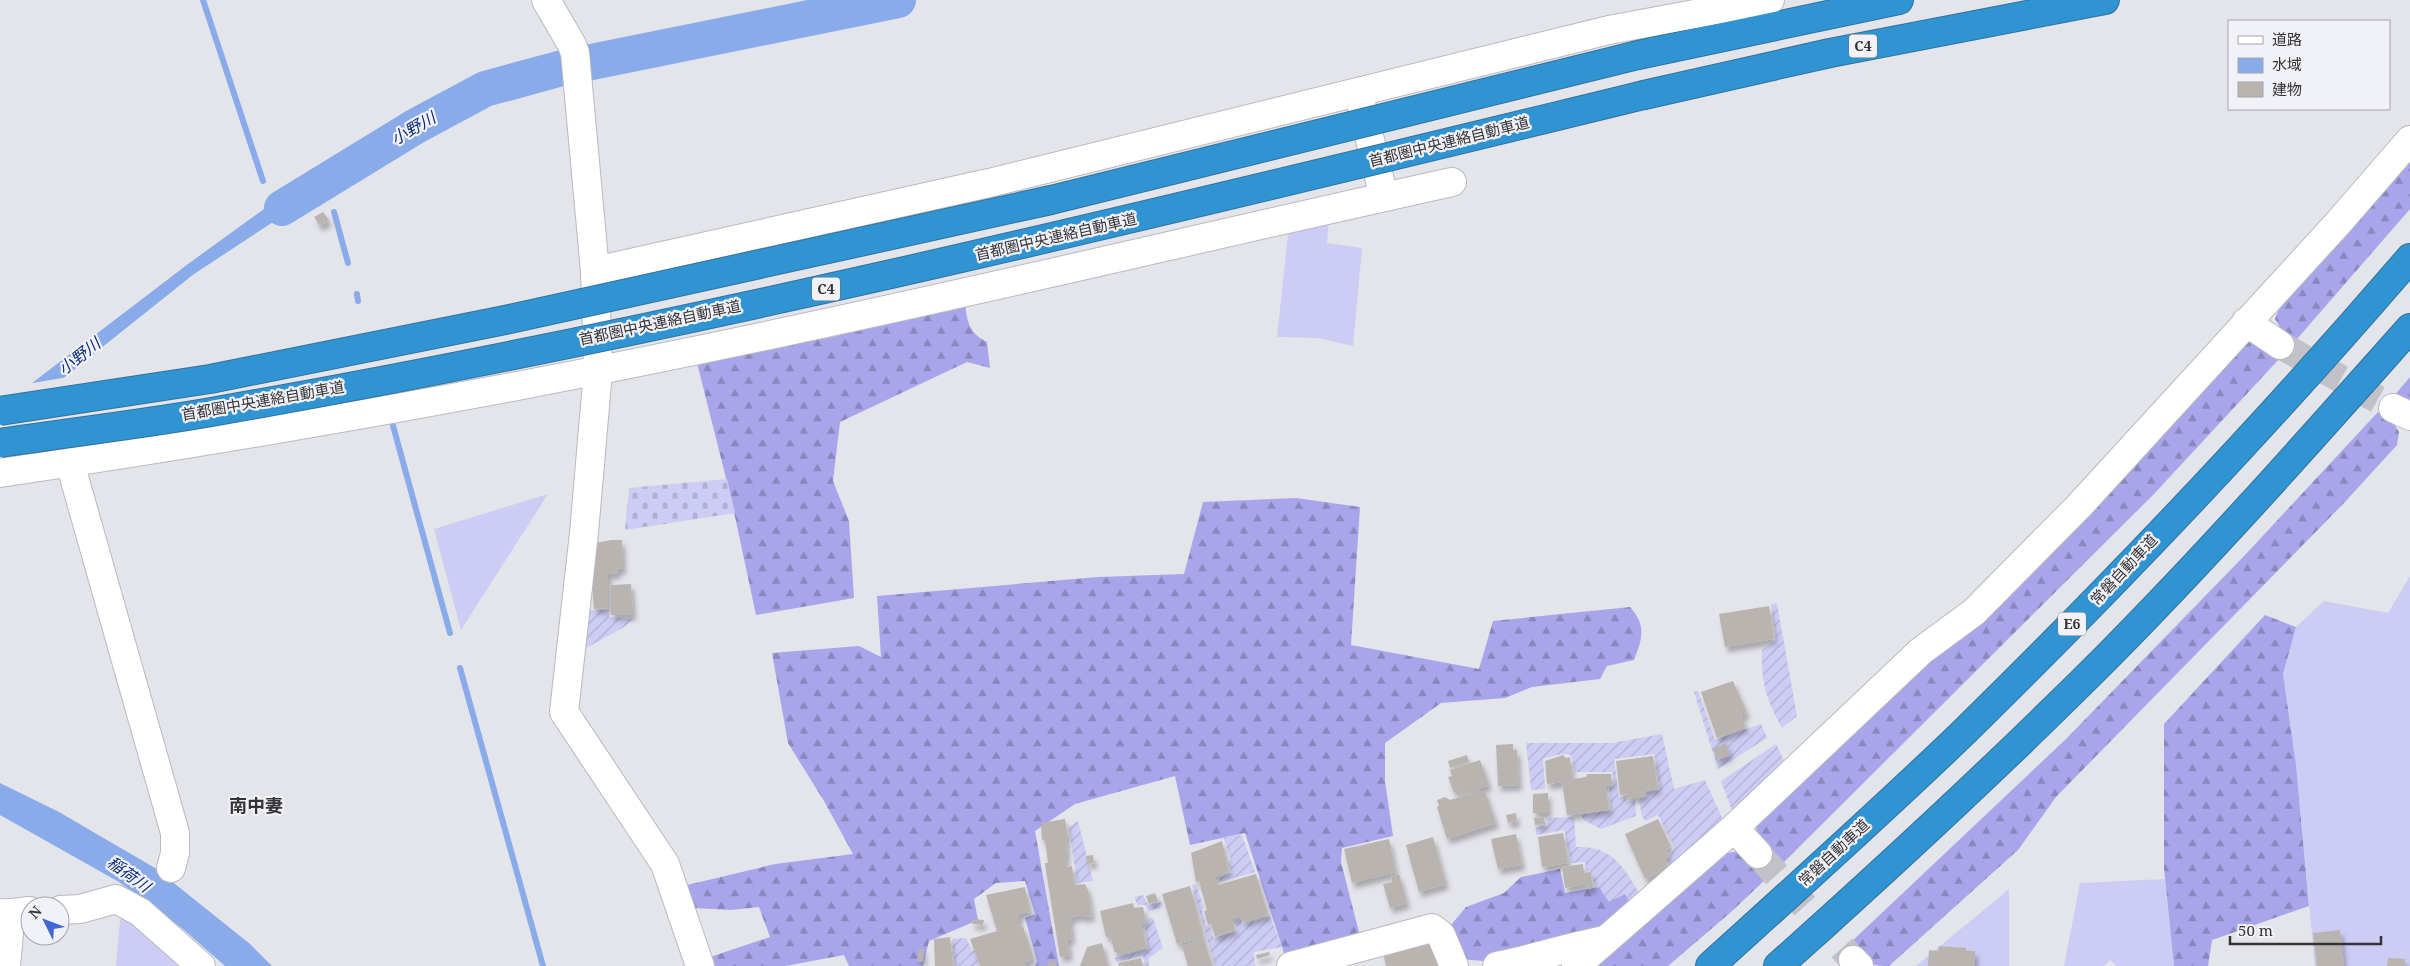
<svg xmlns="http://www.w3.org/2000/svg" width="2410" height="966" font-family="'Noto Serif','Noto Sans JP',serif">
	<defs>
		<pattern id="forest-firs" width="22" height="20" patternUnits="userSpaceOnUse" patternTransform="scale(1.25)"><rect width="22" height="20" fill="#a8a5ea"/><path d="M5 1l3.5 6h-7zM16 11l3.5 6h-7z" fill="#8a87be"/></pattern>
		<pattern id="cemetery-stones" width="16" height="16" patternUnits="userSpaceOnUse" patternTransform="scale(1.25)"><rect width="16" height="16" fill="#cdccf4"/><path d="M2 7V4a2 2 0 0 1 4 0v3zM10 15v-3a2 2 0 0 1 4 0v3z" fill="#b1b0d2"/></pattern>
		<pattern id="garden-furrows" width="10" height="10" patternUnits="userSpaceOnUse" patternTransform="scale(1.25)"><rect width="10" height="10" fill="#cdccf4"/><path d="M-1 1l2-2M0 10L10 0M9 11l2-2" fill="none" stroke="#b1b0d2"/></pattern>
		<filter id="shadow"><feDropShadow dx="3" dy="5.5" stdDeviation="2.5" flood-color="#0004"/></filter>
	</defs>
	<rect width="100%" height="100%" fill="#e4e4eb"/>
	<g fill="#cdccf4">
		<polygon points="1329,218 1327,243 1362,248 1353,346 1318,338 1277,337 1289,226"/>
		<polygon points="548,494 461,630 434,529"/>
		<polygon points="2410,576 2410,966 2315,966 2296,765 2283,674 2296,627 2324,601 2388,613"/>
		<polygon points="2165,879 2174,966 2117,966 2110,960 2104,966 2064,966 2080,883"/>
		<polygon points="2009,889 2009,966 1916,966"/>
		<polygon points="122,918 141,921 191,966 116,966 120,921"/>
	</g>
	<g fill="url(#forest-firs)">
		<polygon points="2410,152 2410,209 2297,339 2283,332 2275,319 2281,303"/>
		<path d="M 965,303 C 967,322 969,333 987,342 L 990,368 L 967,362 L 840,422 L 833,481 L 849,521 L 854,598 L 756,615 L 731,498 L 697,363 L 828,338 Z"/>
		<polygon points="2247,340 2265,342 2281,357 2153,495 1780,866 1756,837 1757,821"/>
		<polygon points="2410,377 2410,405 2393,397"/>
		<path d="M 2378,412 L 2394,424 L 2399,432 L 2397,445 L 2344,503 L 2056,797 L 2018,850 L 1889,966 C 1866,966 1862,962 1850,943 L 2066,739 L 2246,554 Z"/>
		<path d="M 1296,498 L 1360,507 L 1351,645 L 1479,669 L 1493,621 L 1630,607 C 1647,626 1642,639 1634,660 L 1607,666 L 1600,679 L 1532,687 L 1505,698 L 1441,703 L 1385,743 L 1385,781 L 1393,836 L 1342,848 L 1341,862 L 1361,940 L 1286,959 L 1245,833 L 1190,845 L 1175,776 L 1075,804 L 1035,831 L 1059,966 L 1035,966 L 1037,961 L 1025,918 L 1035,914 L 1025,881 L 996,883 L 974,899 L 978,920 L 929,941 L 923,966 L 849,966 L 844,955 L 785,966 L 713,966 L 710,957 L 770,937 L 759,907 L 731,910 L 694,908 L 687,885 L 775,864 L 853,854 L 824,801 L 788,743 L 772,653 L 859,646 L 881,657 L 877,596 L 1098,577 L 1184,574 L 1203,502 Z"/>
		<polygon points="2265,615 2296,627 2283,674 2296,765 2309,906 2212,940 2208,966 2174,966 2164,868 2164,724"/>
		<polygon points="1740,851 1767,878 1731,912 1668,966 1588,966 1721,854"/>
		<polygon points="1560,869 1565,893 1599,887 1625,894 1630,902 1609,923 1511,956 1483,961 1461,959 1446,931 1466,907 1504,893 1521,877"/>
	</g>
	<polygon fill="url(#cemetery-stones)" points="727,479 735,513 625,530 629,488"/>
	<g fill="url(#garden-furrows)">
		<path d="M 1777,603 L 1797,716 L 1782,728 C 1766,698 1761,684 1762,650 L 1776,640 L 1771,605 Z"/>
		<polygon points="585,610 609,610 609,617 634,619 624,627 579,652"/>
		<polygon points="1698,691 1715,740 1761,724 1767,738 1718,769 1694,692"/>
		<path d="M 1662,734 L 1674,789 L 1705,780 L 1723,820 L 1670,867 L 1667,860 L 1675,848 L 1658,815 L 1646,821 L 1642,817 L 1639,800 L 1647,796 L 1647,792 L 1660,790 L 1654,754 L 1614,759 L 1619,797 L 1625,796 L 1627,802 L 1635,800 L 1636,816 L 1601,829 L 1584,820 L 1581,815 L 1611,810 L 1609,788 L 1614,786 L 1612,772 L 1575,772 L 1571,755 C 1560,753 1554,756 1543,759 L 1545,789 L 1531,790 L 1526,743 L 1612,743 Z"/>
		<polygon points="1776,744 1786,765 1733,813 1721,781"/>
		<path d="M 1574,817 L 1576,847 C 1613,845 1624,868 1641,896 L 1630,902 L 1625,894 L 1609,902 L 1599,887 L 1596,888 L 1590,871 L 1586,871 L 1585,862 L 1571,863 L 1564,830 L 1536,835 L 1536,827 L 1548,826 L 1548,818 Z"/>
		<polygon points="1078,821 1093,881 1077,883 1069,827"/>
		<polygon points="1242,835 1255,872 1220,882 1219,878 1232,873 1228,864 1231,859 1223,837"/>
		<polygon points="1196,884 1204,908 1202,909 1206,926 1209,927 1214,938 1238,931 1235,921 1240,919 1243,925 1270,916 1282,947 1254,952 1255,966 1215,966 1192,885"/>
		<polygon points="1143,895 1148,905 1162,902 1162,907 1148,911 1146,905 1138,905 1134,897"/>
		<polygon points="1149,918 1153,918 1163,948 1149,958 1149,966 1145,966 1143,956 1116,962 1115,958 1148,949 1145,927"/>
		<polygon points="966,938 972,951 975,951 979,966 955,966 952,939"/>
	</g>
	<g fill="#89abea">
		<polygon points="322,176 328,186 194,274 31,404 19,393 188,264 275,201 279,204"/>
		<polygon points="0,783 59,812 155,868 250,944 272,966 225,966 183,929 119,882 0,815"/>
	</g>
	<polygon fill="#e4e4eb" points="68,377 33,406 0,427 0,405 27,384"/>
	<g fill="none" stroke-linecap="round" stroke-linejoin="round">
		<g stroke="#89abea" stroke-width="6">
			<polyline points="203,0 263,181"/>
			<polyline points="334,212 348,263"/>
			<polyline points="357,294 358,301"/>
			<polyline points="392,422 450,633"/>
			<polyline points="460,668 543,966"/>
		</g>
		<polyline stroke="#89abea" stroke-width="36" points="282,208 416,126 485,89 562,68 898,0"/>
	</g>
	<g fill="#b9b4af" filter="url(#shadow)">
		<polygon points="323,212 329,220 320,226 314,217"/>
		<polygon points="612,540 622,540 623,569 618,569 618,573 608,574 608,608 594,609 590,563 596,564 594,543"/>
		<polygon points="631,584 633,615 611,615 611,585"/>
		<polygon points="1769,606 1774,639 1725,647 1719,614"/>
		<polygon points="1733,681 1747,713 1741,716 1746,727 1717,738 1701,692"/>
		<polygon points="1726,743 1730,755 1717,760 1713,748"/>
		<polygon points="1513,744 1513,750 1517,750 1519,785 1498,786 1496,745"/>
		<polygon points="1467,755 1469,762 1450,768 1448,761"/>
		<polygon points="1563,755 1566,758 1570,757 1572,779 1586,777 1587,774 1611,774 1612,784 1605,785 1609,810 1567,815 1562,782 1547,784 1545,761"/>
		<polygon points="1653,756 1658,789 1644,791 1645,796 1627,799 1627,794 1620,795 1616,761"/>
		<polygon points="1480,760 1489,785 1463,795 1458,791 1454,793 1448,777 1452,776 1450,770"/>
		<polygon points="1479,791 1485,791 1496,823 1447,839 1437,807 1439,806 1437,800 1445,797 1450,800"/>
		<polygon points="1548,793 1548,813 1533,813 1533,794"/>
		<polygon points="1516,813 1517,821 1508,823 1506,815"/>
		<polygon points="1544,817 1545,824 1535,825 1534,818"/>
		<polygon points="1065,819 1068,837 1066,838 1067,856 1065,856 1067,867 1072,866 1074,885 1085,884 1088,890 1092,916 1083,917 1081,915 1070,918 1072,939 1067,940 1070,955 1060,957 1046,871 1045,863 1048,863 1045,840 1042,840 1041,823"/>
		<polygon points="1658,819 1671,847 1666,849 1669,856 1664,858 1668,868 1645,879 1625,834"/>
		<polygon points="1563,833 1568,863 1542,867 1538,837"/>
		<polygon points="1516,834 1522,865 1498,869 1491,839"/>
		<polygon points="1433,837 1446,884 1419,892 1406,845"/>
		<polygon points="1389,839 1396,872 1352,883 1344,849"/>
		<polygon points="1222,841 1229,872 1215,877 1218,885 1256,874 1268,915 1243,922 1241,916 1231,919 1235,930 1215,937 1211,923 1208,925 1204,911 1207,910 1199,881 1196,882 1191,853"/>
		<polygon points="1093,855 1094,863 1087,864 1086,856"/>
		<polygon points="1583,864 1584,873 1591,872 1593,888 1587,889 1586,884 1565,888 1562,867"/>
		<polygon points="1399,874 1407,903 1390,908 1383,884 1392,882 1391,876"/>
		<polygon points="1190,886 1204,938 1177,944 1162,894"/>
		<polygon points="1025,887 1030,912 1019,914 1019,924 1020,927 1023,927 1034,959 1025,962 1025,966 980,966 970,939 997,931 986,895"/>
		<polygon points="1155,893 1158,901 1149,904 1146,896"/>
		<polygon points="1133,903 1134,908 1143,907 1146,922 1141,924 1147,947 1119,955 1114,951 1111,937 1106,937 1100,911"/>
		<polygon points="973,919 984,920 983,925 972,924"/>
		<polygon points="2340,930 2344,966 2317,966 2313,933"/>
		<polygon points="950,937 953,966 935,966 934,939"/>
		<polygon points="1204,939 1212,966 1188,966 1182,946"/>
		<polygon points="1427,940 1440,966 1386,966 1383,952"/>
		<polygon points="1102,943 1108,966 1080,966 1087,947"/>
		<polygon points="1939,946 1966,948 1966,951 1975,951 1975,966 1928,966 1929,950 1938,951"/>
		<polygon points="919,949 924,949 923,962 917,961"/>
		<polygon points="1269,952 1270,955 1257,959 1256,955"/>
		<polygon points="1141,958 1143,966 1119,966 1118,963"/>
		<polygon points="2388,958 2405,959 2405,966 2387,966"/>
		<polygon points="1055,960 1057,966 1048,966 1047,962"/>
	</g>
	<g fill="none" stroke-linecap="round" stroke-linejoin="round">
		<g stroke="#c1c1c7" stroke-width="28" stroke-dasharray="28 14" stroke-linecap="butt">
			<polyline points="2280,345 2393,408"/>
			<polyline points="1758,854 1853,960"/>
		</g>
		<g stroke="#b9b9c0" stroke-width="30">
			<g id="minor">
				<polyline points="546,0 572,45 575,53 595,271 598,371 584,533 564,712 665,864 700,966"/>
				<polyline points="1360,99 1384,197"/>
				<polyline points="595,271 989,183 1609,30 1770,0"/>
				<polyline points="2246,322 2280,345"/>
				<polyline points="2393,408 2410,416"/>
				<polyline points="70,463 175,833 175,853 171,868"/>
				<path d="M 0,473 C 263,434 524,388 784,332 C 1007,285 1229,231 1452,182"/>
				<polyline points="1734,828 1758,854"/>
				<polyline points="60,910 80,909 116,899 140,912 201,966"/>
				<polyline points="3,913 9,933 6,966"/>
				<polyline points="0,914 30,911"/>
				<polyline points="1853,960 1859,966"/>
				<polyline points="1291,966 1432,928 1441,935 1454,966"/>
				<path d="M 1497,966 C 1533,959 1568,947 1605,940"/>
				<polyline points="1576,966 1734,828 1921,651 1974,612 2079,506 2339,222 2410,140"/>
			</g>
		</g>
		<g stroke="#31729c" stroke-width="30">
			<g id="highway">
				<polyline points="1638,55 1899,0"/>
				<polyline points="1644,95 1830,53 2105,0"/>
				<path d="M 1710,966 C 1795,889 1881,812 1964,732 C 2119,580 2269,422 2410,258"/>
				<path d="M 1778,966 C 1890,866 2001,763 2107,657 C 2212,551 2311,439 2410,328"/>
			</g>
		</g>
		<use href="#minor" stroke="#fff" stroke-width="28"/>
		<use href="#highway" stroke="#3094d2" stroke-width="28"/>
		<g stroke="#31729c" stroke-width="30" stroke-linecap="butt">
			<g id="highway-bridge">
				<polyline points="0,411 210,379 505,320 1051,200 1638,55"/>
				<path d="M 0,443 C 72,432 145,424 217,411 C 697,327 1170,210 1644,95"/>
			</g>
		</g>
		<use href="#highway-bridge" stroke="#3094d2" stroke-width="28"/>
	</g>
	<g text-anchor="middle" stroke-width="4.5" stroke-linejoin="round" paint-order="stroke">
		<g fill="#f1f1f8" stroke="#6d6d71" stroke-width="1">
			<rect x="1849" y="34.5" width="28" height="23" rx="4"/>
			<rect x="812" y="277.5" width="28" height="23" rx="4"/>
			<rect x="2058" y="612.5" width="28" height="23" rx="4"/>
		</g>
		<g font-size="14" font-weight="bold" fill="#343437">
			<text x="1863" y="51">C4</text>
			<text x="826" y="294">C4</text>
			<text x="2072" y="629">E6</text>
		</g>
		<g font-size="15" fill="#343437" stroke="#f1f1f8">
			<text transform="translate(1449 142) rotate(-14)" y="5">首都圏中央連絡自動車道</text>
			<text transform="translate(1056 237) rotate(-13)" y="5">首都圏中央連絡自動車道</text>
			<text transform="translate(660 323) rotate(-12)" y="5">首都圏中央連絡自動車道</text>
			<text transform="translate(263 401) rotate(-10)" y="5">首都圏中央連絡自動車道</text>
			<text transform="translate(2124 570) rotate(-47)" y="5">常磐自動車道</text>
			<text transform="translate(1834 853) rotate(-43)" y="5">常磐自動車道</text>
		</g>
		<g font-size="16" font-style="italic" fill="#0b2c74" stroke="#f1f1f8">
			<text transform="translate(413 128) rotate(-30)" y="6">小野川</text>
			<text transform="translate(79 356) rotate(-38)" y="6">小野川</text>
			<text transform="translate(129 874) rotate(36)" y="6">稲荷川</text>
		</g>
		<g font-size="18" font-weight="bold" fill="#343437" stroke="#f1f1f8">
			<text x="256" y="812">南中妻</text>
		</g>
	</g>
	<rect x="2228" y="20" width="162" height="90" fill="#f1f1f8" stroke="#a5a5ab"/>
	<rect x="2238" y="36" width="25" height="8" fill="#ffffff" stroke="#a5a5ab"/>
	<text x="2272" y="45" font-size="15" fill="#343437">道路</text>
	<rect x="2238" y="58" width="25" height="15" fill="#89abea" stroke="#a5a5ab"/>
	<text x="2272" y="70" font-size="15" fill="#343437">水域</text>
	<rect x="2238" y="82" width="25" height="15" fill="#b9b4af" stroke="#a5a5ab"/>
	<text x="2272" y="95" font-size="15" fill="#343437">建物</text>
	<g transform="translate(45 921) rotate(312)"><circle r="24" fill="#f1f1f8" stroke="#a5a5ab"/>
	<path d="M0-4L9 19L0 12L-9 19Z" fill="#4164d6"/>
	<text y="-8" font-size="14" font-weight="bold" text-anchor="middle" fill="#343437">N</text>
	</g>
	<path d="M2230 936v8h151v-8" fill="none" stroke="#343437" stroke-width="2.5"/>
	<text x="2238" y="936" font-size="15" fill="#343437" stroke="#f1f1f8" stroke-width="4" paint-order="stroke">50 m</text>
</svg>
